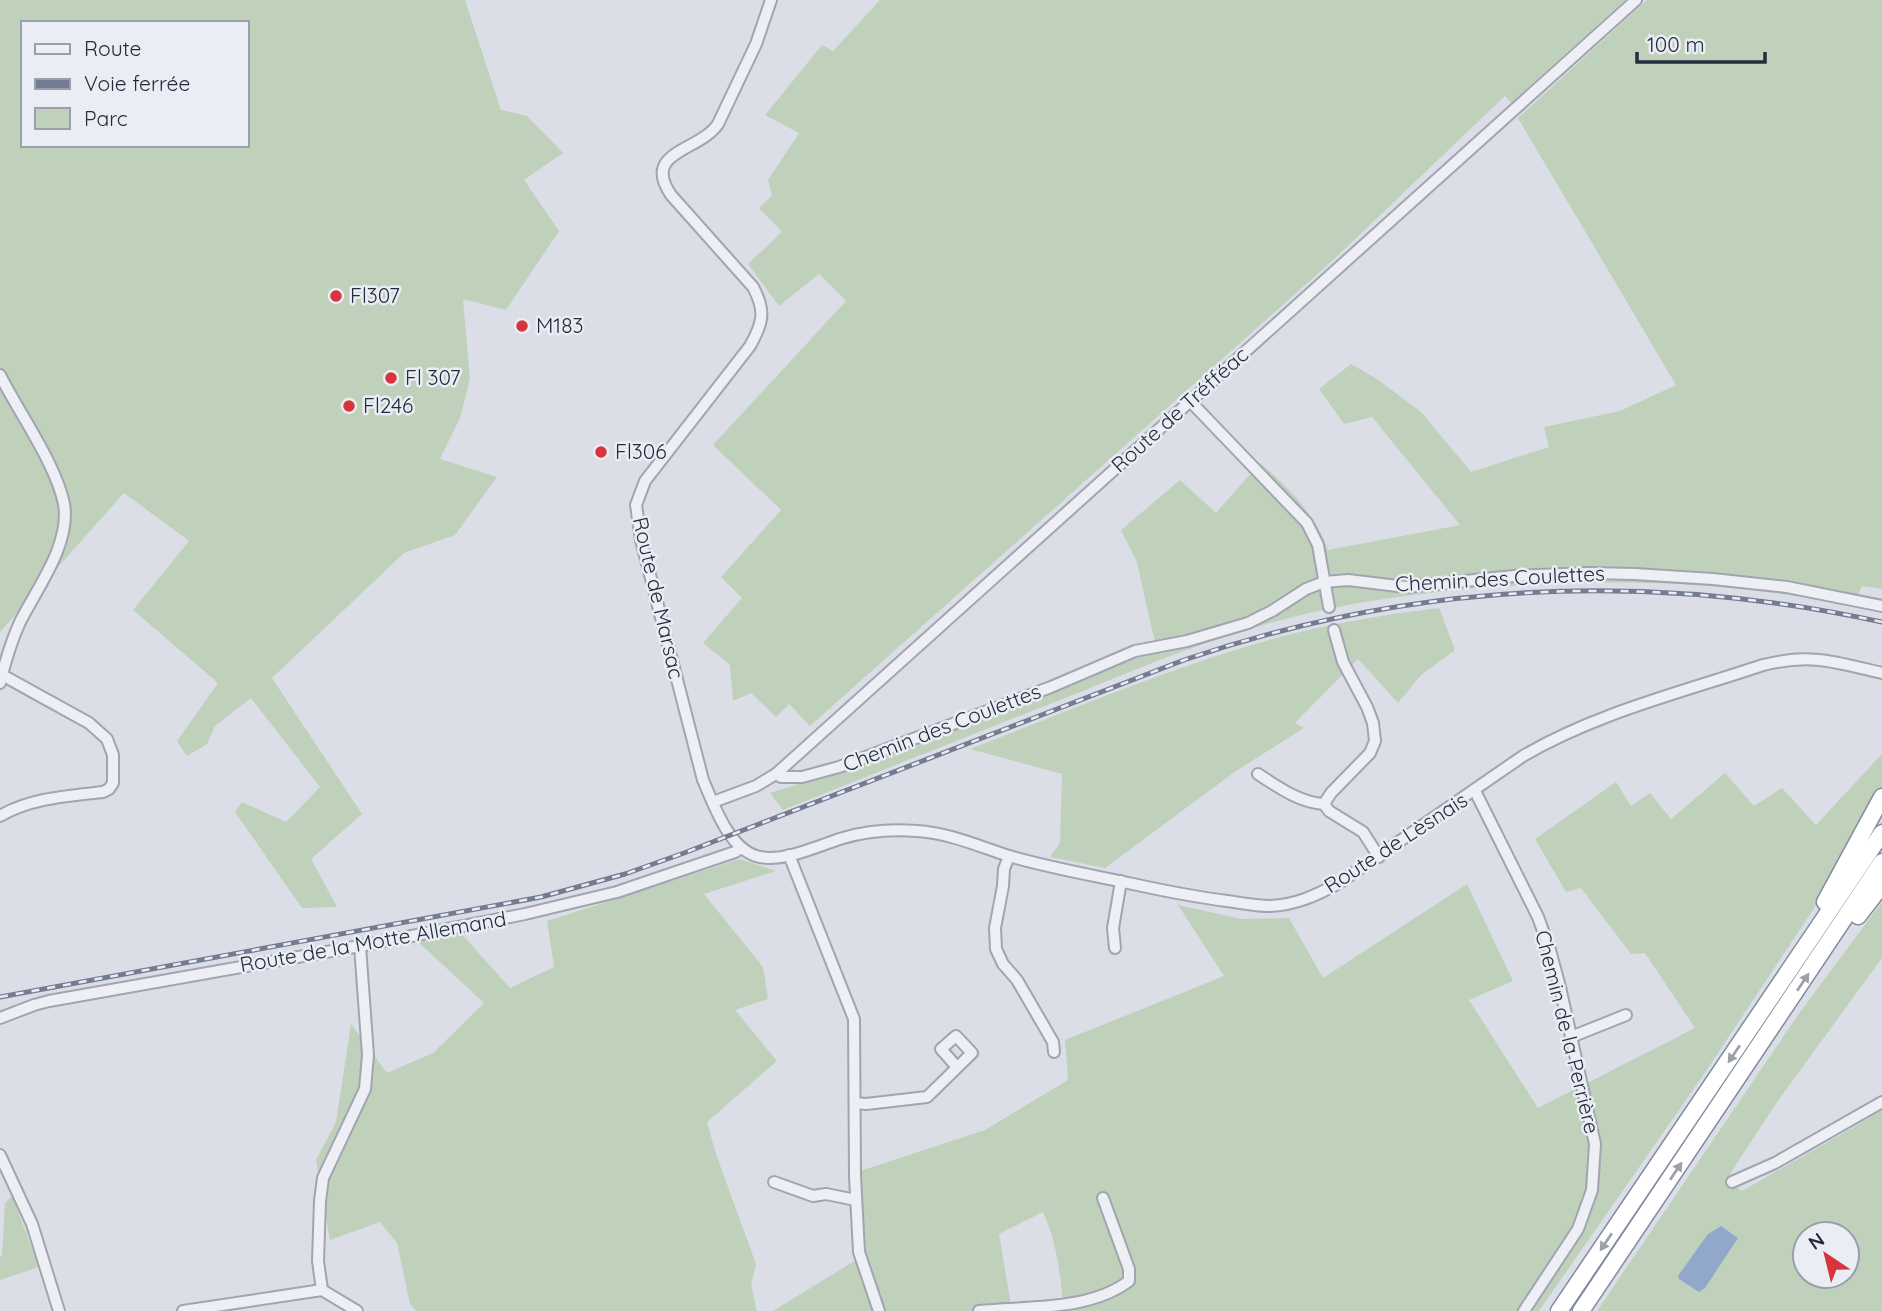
<svg xmlns="http://www.w3.org/2000/svg" width="1882" height="1311" font-family="Quicksand,sans-serif">
	<rect width="100%" height="100%" fill="#dbdee7"/>
	<g fill="#bfd1bb" fill-rule="evenodd">
		<path d="M 0,0 L 465,0 L 501,110 L 527,116 L 563,153 L 524,180 L 559,231 L 506,310 L 463,299 L 470,379 L 460,418 L 440,459 L 497,477 L 455,535 L 404,553 L 272,678 L 362,814 L 311,859 L 337,907 L 302,908 L 235,812 L 242,802 L 286,822 L 320,787 L 251,698 L 215,726 L 207,744 L 187,756 L 177,741 L 218,683 L 133,610 L 189,541 L 124,493 L 0,632 ZM 23,23 L 247,23 L 247,145 L 23,145 Z"/>
		<polygon points="880,0 1625,0 1511,103 1505,96 1331,262 810,726 789,704 776,717 751,693 733,701 730,665 703,643 742,598 721,577 781,510 713,445 846,301 819,274 779,306 748,264 782,232 759,208 772,195 768,180 799,133 765,115 822,45 833,51"/>
		<path d="M 1647,0 L 1882,0 L 1882,589 L 1862,586 L 1853,607 C 1831,603 1810,598 1788,595 C 1692,580 1594,580 1498,587 C 1424,592 1350,601 1278,621 C 1206,640 1137,669 1068,697 C 973,734 878,772 783,810 L 770,793 L 849,768 L 1158,650 L 1152,630 L 1137,562 L 1121,530 L 1180,480 L 1216,513 L 1260,463 C 1288,487 1316,515 1328,550 L 1460,525 L 1372,417 L 1344,424 L 1319,389 L 1351,364 L 1377,379 L 1421,412 L 1471,472 L 1549,447 L 1544,427 L 1620,411 L 1676,385 L 1518,118 Z"/>
		<path d="M 1439,608 L 1455,650 L 1421,675 L 1398,703 L 1358,659 L 1295,723 L 1304,728 L 1236,771 L 1105,868 L 1050,857 L 1060,843 L 1062,774 L 970,749 C 1058,715 1145,678 1235,650 C 1301,629 1370,616 1439,608 Z"/>
		<path d="M 1882,754 L 1882,815 L 1841,860 L 1813,910 L 1702,1077 L 1539,1311 L 1064,1311 C 1060,1275 1058,1245 1043,1212 L 999,1234 L 1012,1311 L 773,1311 L 856,1260 L 848,1175 L 985,1130 L 1068,1080 L 1065,1040 L 1224,976 L 1178,905 L 1241,919 L 1289,918 L 1323,978 L 1467,884 L 1513,981 L 1469,1000 L 1538,1108 L 1695,1028 L 1645,953 L 1631,954 L 1581,888 L 1566,892 L 1535,839 L 1616,782 L 1631,806 L 1650,793 L 1671,819 L 1725,773 L 1754,806 L 1782,788 L 1816,825 Z"/>
		<polygon points="740,859 776,871 704,894 763,967 768,999 735,1010 777,1061 707,1122 716,1154 756,1264 751,1285 757,1311 416,1311 410,1304 397,1243 380,1222 330,1240 316,1160 336,1122 351,1024 387,1073 433,1053 484,1003 416,940 459,931 510,988 554,967 547,921"/>
		<path d="M 1882,902 L 1882,958 L 1777,1102 L 1726,1180 L 1742,1191 L 1859,1124 L 1882,1109 L 1882,1311 L 1597,1311 L 1800,1012 ZM 1805,1234 L 1847,1234 L 1847,1276 L 1805,1276 Z"/>
		<polygon points="12,1196 39,1267 0,1280 0,1257 2,1256 5,1203"/>
	</g>
	<polygon fill="#92a8ca" points="1721,1226 1738,1238 1705,1288 1699,1292 1679,1279 1678,1276 1708,1234"/>
	<g fill="none" stroke-linecap="round" stroke-linejoin="round">
		<g stroke="#a0a5b1" stroke-width="14">
			<g id="minor">
				<path d="M 771,0 L 756,44 L 718,124 C 699,152 641,151 671,195 L 753,287 C 766,311 763,323 750,346 L 645,481 L 636,505 L 641,540 L 703,780 C 714,805 728,847 756,856 C 782,864 819,845 843,838 C 866,831 893,829 917,831 C 949,833 978,846 1009,856 C 1050,868 1092,875 1133,884 C 1165,891 1196,897 1227,901 C 1241,903 1256,906 1270,906 C 1296,905 1317,895 1339,883 L 1523,756 C 1596,713 1683,692 1763,665 C 1811,653 1835,662 1882,673"/>
				<path d="M 0,375 C 19,413 56,464 64,504 C 71,544 37,588 20,622 C 11,642 5,662 0,683"/>
				<polyline points="1190,401 1307,523 1318,545 1329,607"/>
				<polyline points="1334,630 1343,662 1367,707 1373,723 1375,741 1370,753 1331,793 1324,804 1329,811 1363,832 1379,857"/>
				<polyline points="776,774 781,777 802,777 839,767 1051,687 1135,651 1187,641 1248,623 1272,611 1306,589 1324,582 1348,580 1406,587 1514,576 1589,573 1635,574 1713,579 1787,587 1882,606"/>
				<path d="M 1258,774 C 1278,787 1300,803 1324,804"/>
				<polyline points="1475,791 1538,917 1550,950 1560,987 1595,1144 1592,1190 1578,1229 1524,1311"/>
				<polyline points="713,802 756,786 776,774 1636,0"/>
				<path d="M 0,816 C 31,798 68,796 103,792 L 109,789 L 113,783 L 113,755 L 107,739 L 89,723 L 2,675"/>
				<polyline points="789,855 854,1019 855,1176 859,1252 879,1311"/>
				<polyline points="1009,856 1004,869 1003,886 995,928 996,949 1003,964 1017,980 1053,1042 1054,1052"/>
				<polyline points="1115,948 1113,928 1121,881"/>
				<polyline points="0,1018 34,1005 49,1001 360,946 525,914 617,892 735,852 741,848"/>
				<polyline points="1571,1037 1626,1015"/>
				<polyline points="855,1103 866,1104 927,1097 972,1053 956,1036 941,1049 957,1067"/>
				<polyline points="0,1155 32,1224 59,1311"/>
				<polyline points="774,1182 813,1196 826,1194 856,1200"/>
				<polyline points="1732,1182 1775,1163 1882,1102"/>
				<polyline points="183,1311 322,1290"/>
				<polyline points="357,1311 322,1290 318,1261 320,1201 323,1178 365,1089 368,1055 360,946"/>
				<path d="M 979,1311 C 1029,1306 1089,1311 1129,1281 L 1129,1269 L 1103,1198"/>
			</g>
		</g>
		<g stroke="#818a9e" stroke-width="19">
			<g id="highway">
				<polyline points="1825,902 1882,797"/>
				<polyline points="1858,916 1882,885"/>
				<polyline points="1559,1311 1882,833"/>
				<polyline points="1581,1311 1882,862"/>
			</g>
		</g>
		<use href="#minor" stroke="#eeeff5" stroke-width="10"/>
		<use href="#highway" stroke="#fff" stroke-width="16"/>
		<g stroke="#737c91" stroke-width="5">
			<path id="rail" d="M 0,997 L 541,897 L 625,874 L 684,853 L 1184,660 C 1412,582 1647,571 1882,622"/>
		</g>
		<use href="#rail" stroke="#eaedf4" stroke-width="2.5" stroke-dasharray="8" stroke-linecap="butt"/>
	</g>
	<defs><path id="oneway-solid" d="M-6-.8H1V-3.2L6.5 0L1 3.2V.8H-6Z" transform="scale(1.75)"/></defs>
	<g fill="#9ca0a8">
		<use href="#oneway-solid" transform="translate(1803 982) rotate(-56)"/>
		<use href="#oneway-solid" transform="translate(1734 1054) rotate(124)"/>
		<use href="#oneway-solid" transform="translate(1676 1171) rotate(-56)"/>
		<use href="#oneway-solid" transform="translate(1606 1242) rotate(124)"/>
	</g>
	<g fill="#d7343d" stroke="#eaedf4" stroke-width="2.5">
		<circle cx="336" cy="296" r="7"/>
		<circle cx="522" cy="326" r="7"/>
		<circle cx="391" cy="378" r="7"/>
		<circle cx="349" cy="406" r="7"/>
		<circle cx="601" cy="452" r="7"/>
	</g>
	<g text-anchor="middle" stroke-width="5" stroke-linejoin="round" paint-order="stroke">
		<g font-size="21" fill="#242b3d" stroke="#eaedf4" text-anchor="start">
			<text x="350" y="303">Fl307</text>
			<text x="536" y="333">M183</text>
			<text x="405" y="385">Fl 307</text>
			<text x="363" y="413">Fl246</text>
			<text x="615" y="459">Fl306</text>
		</g>
		<g font-size="21" fill="#242b3d" stroke="#eaedf4">
			<text transform="translate(1180 410) rotate(-42)" y="7">Route de Tréfféac</text>
			<text transform="translate(1500 579) rotate(-3)" y="7">Chemin des Coulettes</text>
			<text transform="translate(658 598) rotate(77)" y="7">Route de Marsac</text>
			<text transform="translate(942 728) rotate(-21)" y="7">Chemin des Coulettes</text>
			<text transform="translate(1396 843) rotate(-33)" y="7">Route de Lèsnais</text>
			<text transform="translate(373 942) rotate(-10)" y="7">Route de la Motte Allemand</text>
			<text transform="translate(1567 1032) rotate(76)" y="7">Chemin de la Perrière</text>
		</g>
	</g>
	<rect x="21" y="21" width="228" height="126" fill="#eaedf4" stroke="#9b9fab" stroke-width="2"/>
	<rect x="35" y="44" width="35" height="10" fill="#eeeff5" stroke="#9b9fab" stroke-width="2"/>
	<text x="84" y="56" font-size="21" fill="#242b3d">Route</text>
	<rect x="35" y="79" width="35" height="10" fill="#737c91" stroke="#9b9fab" stroke-width="2"/>
	<text x="84" y="91" font-size="21" fill="#242b3d">Voie ferrée</text>
	<rect x="35" y="108" width="35" height="21" fill="#bfd1bb" stroke="#9b9fab" stroke-width="2"/>
	<text x="84" y="126" font-size="21" fill="#242b3d">Parc</text>
	<g transform="translate(1826 1255) rotate(325)"><circle r="33" fill="#eaedf4" stroke="#9b9fab" stroke-width="2"/>
	<path d="M0-5L12 26L0 18L-12 26Z" fill="#d7343d"/>
	<text y="-10" font-size="19" font-weight="bold" text-anchor="middle" fill="#242b3d">N</text>
	</g>
	<path d="M1637 52v10h128v-10" fill="none" stroke="#242b3d" stroke-width="3.5"/>
	<text x="1647" y="52" font-size="21" fill="#242b3d" stroke="#eaedf4" stroke-width="5" paint-order="stroke">100 m</text>
</svg>
